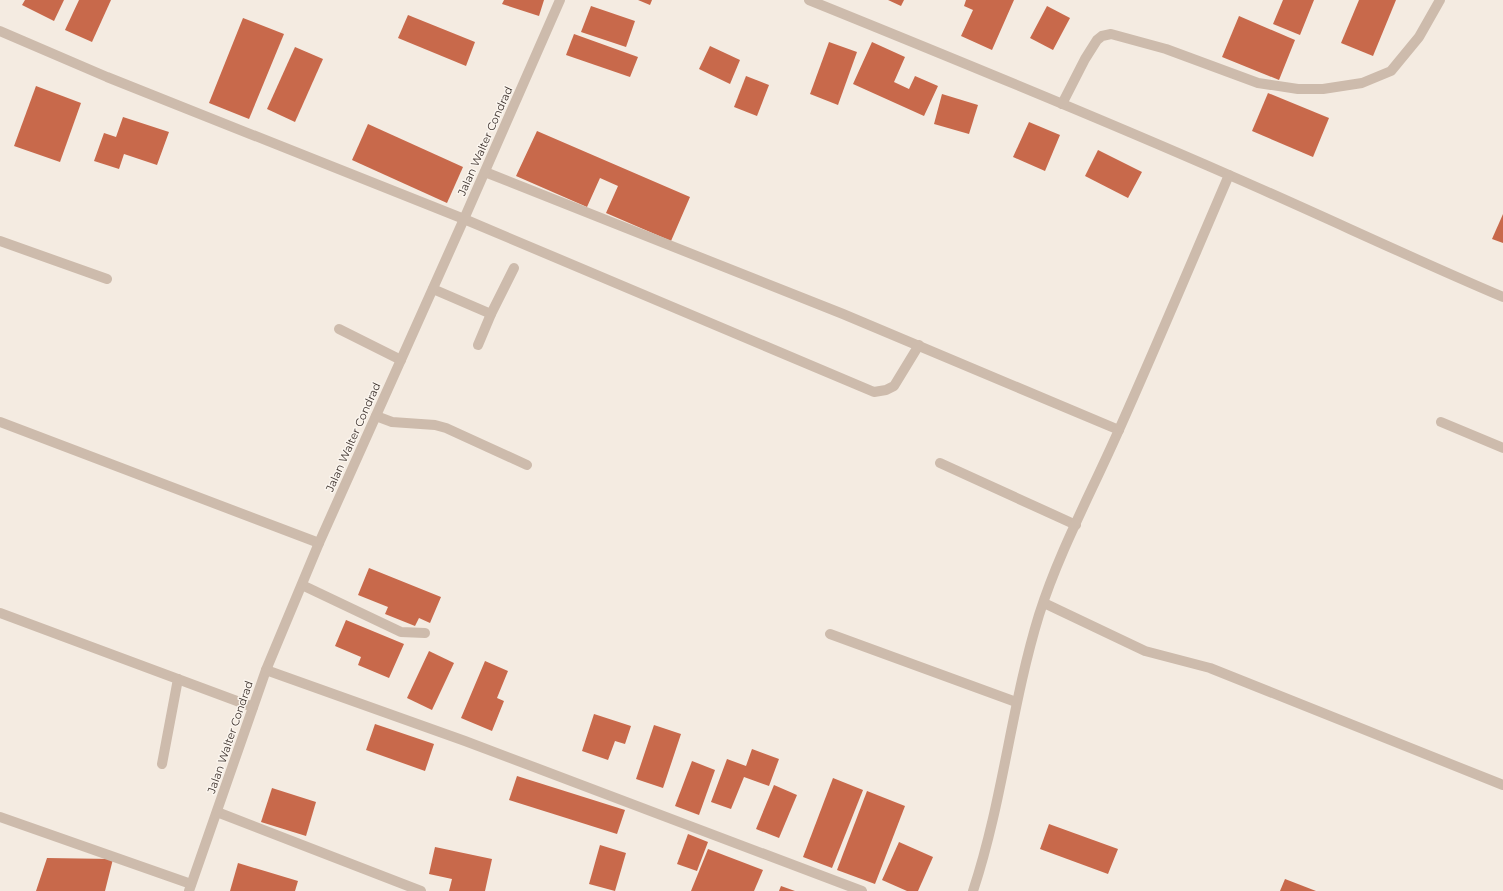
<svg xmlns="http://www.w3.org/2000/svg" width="1503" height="891" font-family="Montserrat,sans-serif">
	<rect width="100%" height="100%" fill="#f4ebe1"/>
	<g fill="#c8694b">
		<polygon points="25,0 64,0 54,21 22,5"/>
		<polygon points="79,0 111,0 92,42 65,30"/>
		<polygon points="504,0 544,0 539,16 502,4"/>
		<polygon points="638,0 652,0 650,5"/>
		<polygon points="888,0 904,0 901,6"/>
		<polygon points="966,0 1014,0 992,50 961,36 973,10 964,6"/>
		<polygon points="1283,0 1314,0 1300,35 1273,24"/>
		<polygon points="1359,0 1396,0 1373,56 1341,43"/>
		<polygon points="591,6 635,21 626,47 581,32"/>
		<polygon points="1047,6 1070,18 1053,50 1030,38"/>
		<polygon points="408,15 475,42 466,66 398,38"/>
		<polygon points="1239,16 1295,40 1279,80 1222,57"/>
		<polygon points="243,18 284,34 249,119 209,103"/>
		<polygon points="574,34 638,57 630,77 566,55"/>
		<polygon points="829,42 857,52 838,105 810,94"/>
		<polygon points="872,42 905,57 894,82 909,89 915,76 938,86 924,116 853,84"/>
		<polygon points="710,46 740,60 730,84 699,69"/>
		<polygon points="295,47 323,59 295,122 267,109"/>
		<polygon points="746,76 769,85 757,116 734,107"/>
		<polygon points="36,86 81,103 60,162 14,146"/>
		<polygon points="1268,93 1329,118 1313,157 1252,131"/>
		<polygon points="942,94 978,105 969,134 934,124"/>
		<polygon points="123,117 169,132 157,165 124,154 119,169 94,161 104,133 116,137"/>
		<polygon points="1029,122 1060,135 1045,171 1013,157"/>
		<polygon points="368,124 463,167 447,203 352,160"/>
		<polygon points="537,131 690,197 671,241 606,213 618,186 600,178 587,207 516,176"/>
		<polygon points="1098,150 1142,172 1128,198 1085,176"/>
		<polygon points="1503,214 1503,243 1492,239"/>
		<polygon points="369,568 441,597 430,623 419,618 415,626 385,614 388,607 358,595"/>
		<polygon points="346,620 404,644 389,678 358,665 361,657 335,646"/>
		<polygon points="429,651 454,663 432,710 407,698"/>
		<polygon points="485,661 508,671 497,698 504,701 492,731 461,718"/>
		<polygon points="594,714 631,726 625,744 615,741 608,760 582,751"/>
		<polygon points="375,724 434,744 425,771 366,750"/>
		<polygon points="654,725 681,734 663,788 636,779"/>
		<polygon points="752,749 779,759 769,786 744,777 731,809 711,802 727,759 746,766"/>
		<polygon points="692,761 715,770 699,815 675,806"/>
		<polygon points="517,776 625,810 617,834 509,800"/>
		<polygon points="833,778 863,790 832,868 803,857"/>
		<polygon points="774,785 797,795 779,838 756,829"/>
		<polygon points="272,788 316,802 306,836 261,822"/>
		<polygon points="867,791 905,806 875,884 837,870"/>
		<polygon points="1049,824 1118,849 1108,874 1040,849"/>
		<polygon points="688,834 708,842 697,871 677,864"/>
		<polygon points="899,842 933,857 918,891 907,891 882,880"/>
		<polygon points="600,845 626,853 615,891 589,884"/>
		<polygon points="435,847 492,859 485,891 449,891 452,879 429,874"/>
		<polygon points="708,849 763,870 754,891 691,891"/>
		<polygon points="47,858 113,859 105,891 36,891"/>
		<polygon points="238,863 298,881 295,891 230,891"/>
		<polygon points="1285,879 1316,891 1280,891"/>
		<polygon points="781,886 795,891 779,891"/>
	</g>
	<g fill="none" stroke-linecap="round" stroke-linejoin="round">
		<g stroke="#cdbbac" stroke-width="10">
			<polyline points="1062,104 1085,59 1097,40 1102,36 1111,34 1166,49 1258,83 1298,89 1323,89 1362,83 1391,71 1419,37 1440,0"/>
			<polyline points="433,289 491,314"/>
			<polyline points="339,329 401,360"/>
			<polyline points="478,345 491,314 514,268"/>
			<polyline points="376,416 392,422 435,425 446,428 527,465"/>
			<polyline points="1441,422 1503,448"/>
			<polyline points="940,463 1076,525"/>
			<polyline points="162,764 178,679"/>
		</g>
		<g stroke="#cdbbac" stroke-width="10">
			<path d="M 809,0 C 950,57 1090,114 1229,175 C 1321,215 1411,258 1503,297"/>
			<polyline points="0,31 107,77 464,219 874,392 886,390 894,386 919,345"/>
			<polyline points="485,172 843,314 1119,430"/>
			<polyline points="0,241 107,279"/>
			<polyline points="0,422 319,543"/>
			<polyline points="302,585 401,632 425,633"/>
			<polyline points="1044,603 1145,651 1210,668 1503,785"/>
			<polyline points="0,613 253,707"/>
			<polyline points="830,634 1016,702"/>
			<polyline points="266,670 465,741 862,891"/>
			<polyline points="217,812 421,891"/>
			<polyline points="0,817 191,884"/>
			<path d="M 973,891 C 1003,801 1011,706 1039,615 C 1059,552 1091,493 1118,432 C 1156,347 1192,261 1229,175"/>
		</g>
		<polyline stroke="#cdbbac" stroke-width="10" points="189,891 266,670 319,543 464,219 560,0"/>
	</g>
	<g text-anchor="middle" stroke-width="3" stroke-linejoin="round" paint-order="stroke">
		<g font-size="11" fill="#3b302b" stroke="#fbf5ee">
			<text transform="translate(485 141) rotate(-66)" y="4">Jalan Walter Condrad</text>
			<text transform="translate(353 437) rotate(-66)" y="4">Jalan Walter Condrad</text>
			<text transform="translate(230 737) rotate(-71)" y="4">Jalan Walter Condrad</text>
		</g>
	</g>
</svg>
